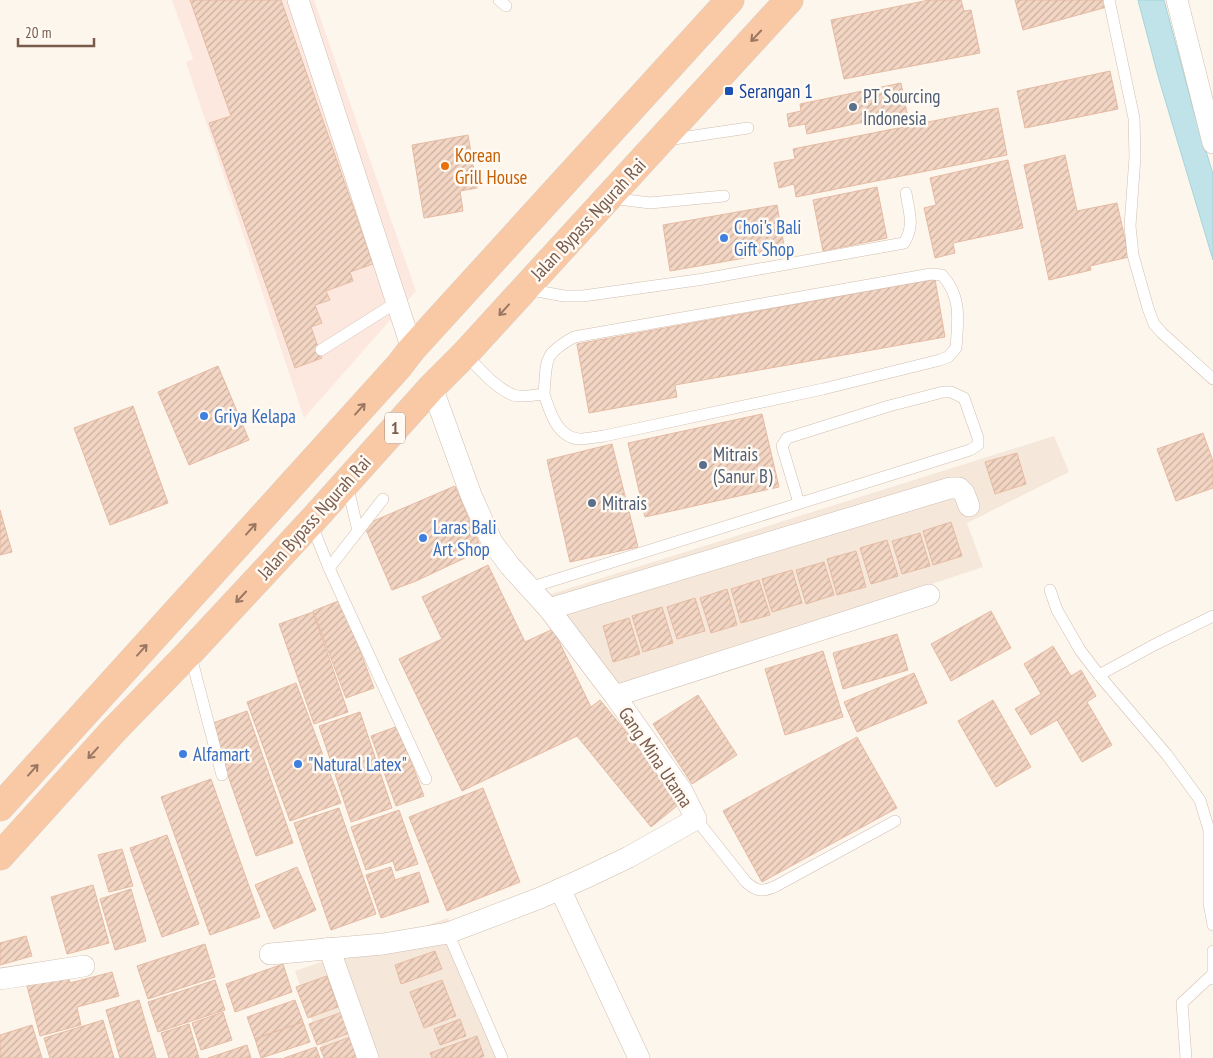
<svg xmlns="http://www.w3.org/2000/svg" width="1213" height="1058" font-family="'PT Sans Narrow',sans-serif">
	<defs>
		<pattern id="building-hatch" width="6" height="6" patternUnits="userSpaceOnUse" patternTransform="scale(1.25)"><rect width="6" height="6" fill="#f3d5c3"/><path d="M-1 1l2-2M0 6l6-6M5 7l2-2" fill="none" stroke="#cab0a1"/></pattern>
	</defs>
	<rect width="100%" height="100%" fill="#fdf6ec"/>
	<g fill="#f5e8da">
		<polygon points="1054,436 1069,472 967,523 983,567 621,687 548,595"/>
		<polygon points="448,918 496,1058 325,1058 295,971"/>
	</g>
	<polygon fill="#fde8e0" points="172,0 314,0 416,291 304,418 186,62 193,59"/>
	<polygon fill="#bfe3e8" stroke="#a5d3da" points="1138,0 1164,0 1194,112 1213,174 1213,260 1158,76"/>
	<g fill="url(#building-hatch)" stroke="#e6bba3">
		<polygon points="190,0 281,0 373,264 350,272 353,281 326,291 330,300 315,305 322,323 311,327 322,358 295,368 209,123 231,116"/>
		<polygon points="929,0 961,0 964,11 971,10 980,53 844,79 831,20"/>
		<polygon points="1015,0 1105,0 1107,7 1023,30"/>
		<polygon points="1110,71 1118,109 1025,128 1017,91"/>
		<polygon points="901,83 907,113 807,134 805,124 789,127 787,114 801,111 800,104"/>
		<polygon points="998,108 1007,155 796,197 794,184 779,188 774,163 795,159 793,149"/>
		<polygon points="468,135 477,188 460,191 463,211 424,218 412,145"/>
		<polygon points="1065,155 1077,211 1117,203 1129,257 1090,266 1091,270 1049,280 1024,165"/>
		<polygon points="1008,160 1023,228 953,243 955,253 935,258 924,208 936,205 930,178"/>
		<polygon points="877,187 887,238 823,251 813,200"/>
		<polygon points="777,205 785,251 670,271 663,225"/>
		<polygon points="935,279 945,337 675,385 677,397 589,413 577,344"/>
		<polygon points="218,366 249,440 189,465 158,392"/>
		<polygon points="133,406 168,503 110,525 74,428"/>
		<polygon points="762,414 779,487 645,517 628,443"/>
		<polygon points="1203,433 1213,461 1213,488 1176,501 1157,449"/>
		<polygon points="612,444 638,547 570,562 547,460"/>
		<polygon points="1017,453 1026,484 995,494 985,462"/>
		<polygon points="455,486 482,550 416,581 392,590 364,525"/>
		<polygon points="0,510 12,552 0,555"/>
		<polygon points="951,522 962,556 933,565 923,531"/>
		<polygon points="920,533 930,566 902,574 892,541"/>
		<polygon points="887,540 898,576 871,584 860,548"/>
		<polygon points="856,551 866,587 837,595 827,559"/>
		<polygon points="824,562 834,595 806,604 796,570"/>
		<polygon points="488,565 525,642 553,629 591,707 600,700 683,801 651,827 577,736 462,791 399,659 442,639 422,597"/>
		<polygon points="792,570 802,603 772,612 762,579"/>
		<polygon points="759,580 770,615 741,623 731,589"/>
		<polygon points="727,589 737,625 711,633 700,598"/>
		<polygon points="695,598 705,631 677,639 667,607"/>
		<polygon points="341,600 374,688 346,698 313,611"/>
		<polygon points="662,607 673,643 643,652 632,616"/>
		<polygon points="991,611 1011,648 951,681 931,644"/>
		<polygon points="313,612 348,712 314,724 279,624"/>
		<polygon points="629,618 640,654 613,662 603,626"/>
		<polygon points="897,634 908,670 843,689 833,653"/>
		<polygon points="1053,646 1071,676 1081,670 1096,696 1087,702 1112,745 1082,762 1057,720 1031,735 1015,709 1041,694 1024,664"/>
		<polygon points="823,651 843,717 785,735 765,669"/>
		<polygon points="914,673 927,703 857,732 844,702"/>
		<polygon points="296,683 341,803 290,821 247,702"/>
		<polygon points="698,695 737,755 692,784 653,724"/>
		<polygon points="993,700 1031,767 996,787 958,721"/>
		<polygon points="247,711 293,843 256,856 210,724"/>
		<polygon points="360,712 392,808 351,822 319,726"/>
		<polygon points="398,726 424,796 396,806 371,736"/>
		<polygon points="857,737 897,808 762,882 723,811"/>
		<polygon points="211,779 260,917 210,935 161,797"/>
		<polygon points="483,788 520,882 447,911 409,817"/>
		<polygon points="339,808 376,914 331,930 294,823"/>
		<polygon points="399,810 418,864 396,871 393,861 366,870 351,827"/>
		<polygon points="167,835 199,924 162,937 130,848"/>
		<polygon points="122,849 133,886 109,892 98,855"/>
		<polygon points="297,867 316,910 274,929 255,885"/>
		<polygon points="391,867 395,880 419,872 429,902 381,918 366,875"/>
		<polygon points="93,885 109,943 67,954 51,897"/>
		<polygon points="131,889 146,941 115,950 100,899"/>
		<polygon points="26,936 32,956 0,965 0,943"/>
		<polygon points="205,944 215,977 148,999 137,966"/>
		<polygon points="435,951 442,969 401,984 395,965"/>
		<polygon points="283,964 292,992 235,1012 226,984"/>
		<polygon points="112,972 119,996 77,1007 81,1025 40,1036 27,986 68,975 70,983"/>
		<polygon points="327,976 338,1007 308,1018 296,987"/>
		<polygon points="215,980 225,1010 158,1032 148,1002"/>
		<polygon points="442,980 456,1016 424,1028 410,992"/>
		<polygon points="139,1000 156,1058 120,1058 106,1010"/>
		<polygon points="295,1000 303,1022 255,1039 247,1017"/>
		<polygon points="345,1011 352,1032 317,1045 309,1024"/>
		<polygon points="223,1012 232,1040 201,1050 192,1023"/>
		<polygon points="460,1019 466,1036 440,1045 434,1029"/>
		<polygon points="103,1020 114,1058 50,1058 44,1038"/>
		<polygon points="303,1022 310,1042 261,1058 255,1039"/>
		<polygon points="189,1024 199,1058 169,1058 161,1033"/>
		<polygon points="32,1025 42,1058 0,1058 0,1035"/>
		<polygon points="353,1036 361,1058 324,1058 320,1048"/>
		<polygon points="477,1036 484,1056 480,1058 432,1058 430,1053"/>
		<polygon points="247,1045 251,1058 208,1058"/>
		<polygon points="316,1047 320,1058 284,1058"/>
	</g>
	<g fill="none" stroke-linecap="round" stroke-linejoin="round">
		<g stroke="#d1beb0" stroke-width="12">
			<g id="service">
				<polyline points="499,0 506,6"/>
				<polyline points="1109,0 1134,118 1135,157 1130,226 1133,255 1148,308 1154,324 1162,333 1213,379"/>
				<polyline points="667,140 748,128"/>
				<polyline points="611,198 650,203 724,196"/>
				<path d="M 526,289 L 564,296 L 583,296 L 704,279 L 904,243 C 915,226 909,212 906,193"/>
				<polyline points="321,350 397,302"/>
				<path d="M 465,354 C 479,368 494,387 513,395 C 521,398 534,395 544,394 C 547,360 542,355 574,337 L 931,274 L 942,275 C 962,297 958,320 956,348 L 948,357 L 940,360 L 823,389 L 604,436 C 596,437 587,439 579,439 C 557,437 550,412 544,394"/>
				<polyline points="311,523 329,568 426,779"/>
				<polyline points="358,531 383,499"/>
				<polyline points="329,568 358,531 347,484"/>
				<polyline points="529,588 970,450 978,445 978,438 964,398 951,392 943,392 889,406 787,438 782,446 799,503"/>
				<polyline points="1050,590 1057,610 1080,650 1099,675 1167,755 1200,800 1209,830 1209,903 1213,925"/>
				<polyline points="190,653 222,775"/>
				<polyline points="1099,675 1154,645 1213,616"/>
				<path d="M 696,819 L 746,882 C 757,892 763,892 776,886 L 895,821"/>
				<polyline points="448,933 502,1058"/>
				<polyline points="1213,951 1213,979"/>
				<polyline points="1186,1058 1182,1003 1212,975"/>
			</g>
		</g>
		<g stroke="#d1beb0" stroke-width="22">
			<g id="minor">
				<polyline points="298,0 412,349"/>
				<polyline points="1177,0 1213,143"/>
				<polyline points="549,609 950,488 959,488 964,493 969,506"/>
				<polyline points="615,696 929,595"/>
				<polyline points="560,889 639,1058"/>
				<polyline points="329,948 368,1058"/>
				<polyline points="270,954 383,944 448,933 540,898 585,878 629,857 696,819 682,791 615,696 549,609 510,566 492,542 471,495 432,387"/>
				<polyline points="0,979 84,966"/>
			</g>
		</g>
		<g stroke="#dad1cd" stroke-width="29">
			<g id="trunk">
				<polyline points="0,807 399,366 412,349 730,0"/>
				<polyline points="0,856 114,730 190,652 311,522 432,387 465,354 789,0"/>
			</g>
		</g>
		<use href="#service" stroke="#fff" stroke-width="11"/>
		<use href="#minor" stroke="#fff" stroke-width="21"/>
		<use href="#trunk" stroke="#f9c8a4" stroke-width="28"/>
	</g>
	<defs><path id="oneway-shaft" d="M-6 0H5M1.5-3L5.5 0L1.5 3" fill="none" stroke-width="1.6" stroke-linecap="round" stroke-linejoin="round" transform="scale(1.25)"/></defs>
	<g stroke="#9a7763">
		<use href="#oneway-shaft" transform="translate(756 36) rotate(133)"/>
		<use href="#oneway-shaft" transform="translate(504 310) rotate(132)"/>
		<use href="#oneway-shaft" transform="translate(360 409) rotate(-48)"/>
		<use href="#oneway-shaft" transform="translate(251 529) rotate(-48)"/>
		<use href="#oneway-shaft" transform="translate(241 597) rotate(133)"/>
		<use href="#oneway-shaft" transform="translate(142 650) rotate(-48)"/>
		<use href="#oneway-shaft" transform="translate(93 753) rotate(132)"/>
		<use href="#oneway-shaft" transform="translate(33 770) rotate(-48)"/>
	</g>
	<rect fill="#1a4fb4" stroke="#fffaf3" stroke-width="2" x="724" y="86" width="10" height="10" rx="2.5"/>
	<g fill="#5c6f8a" stroke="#fffaf3" stroke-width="2">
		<circle cx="853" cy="107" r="5"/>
		<circle cx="703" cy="465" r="5"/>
		<circle cx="592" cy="503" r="5"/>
	</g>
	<circle fill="#e8710a" stroke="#fffaf3" stroke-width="2" cx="445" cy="166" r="5"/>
	<g fill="#3f7fe0" stroke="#fffaf3" stroke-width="2">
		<circle cx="724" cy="238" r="5"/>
		<circle cx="204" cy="416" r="5"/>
		<circle cx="423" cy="538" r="5"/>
		<circle cx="183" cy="754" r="5"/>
		<circle cx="298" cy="764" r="5"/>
	</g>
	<g text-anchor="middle" stroke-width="5" stroke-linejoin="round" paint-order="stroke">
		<rect fill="#fffaf3" stroke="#a28b7f" stroke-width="1" x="385" y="412.5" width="20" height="31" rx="4"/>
		<g font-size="18" font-weight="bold" fill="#7a5c4d">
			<text x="395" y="434">1</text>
		</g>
		<g font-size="19" fill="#164399" stroke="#fffaf3" text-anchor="start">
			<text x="739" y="98">Serangan 1</text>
		</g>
		<g font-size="19" fill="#4e5e75" stroke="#fffaf3" text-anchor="start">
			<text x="863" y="103">PT Sourcing<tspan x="863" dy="22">Indonesia</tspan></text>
			<text x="713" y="461">Mitrais<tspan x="713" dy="22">(Sanur B)</tspan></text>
			<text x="602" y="510">Mitrais</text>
		</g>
		<g font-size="19" fill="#c56008" stroke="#fffaf3" text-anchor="start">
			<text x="455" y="162">Korean<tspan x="455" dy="22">Grill House</tspan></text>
		</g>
		<g font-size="19" fill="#7a5c4d" stroke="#fffaf3">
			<text transform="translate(588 219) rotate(-47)" y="7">Jalan Bypass Ngurah Rai</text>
			<text transform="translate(314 517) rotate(-48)" y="7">Jalan Bypass Ngurah Rai</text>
			<text transform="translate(656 757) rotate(56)" y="7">Gang Mina Utama</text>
		</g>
		<g font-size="19" fill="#366cbe" stroke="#fffaf3" text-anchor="start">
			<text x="734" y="234">Choi's Bali<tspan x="734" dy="22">Gift Shop</tspan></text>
			<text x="214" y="423">Griya Kelapa</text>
			<text x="433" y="534">Laras Bali<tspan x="433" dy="22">Art Shop</tspan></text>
			<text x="193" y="761">Alfamart</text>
			<text x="308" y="771">"Natural Latex"</text>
		</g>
	</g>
	<path d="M18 38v8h76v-8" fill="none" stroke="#7a5c4d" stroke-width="2.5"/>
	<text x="25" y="38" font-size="15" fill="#7a5c4d" stroke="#fffaf3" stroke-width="4" paint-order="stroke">20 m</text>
</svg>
